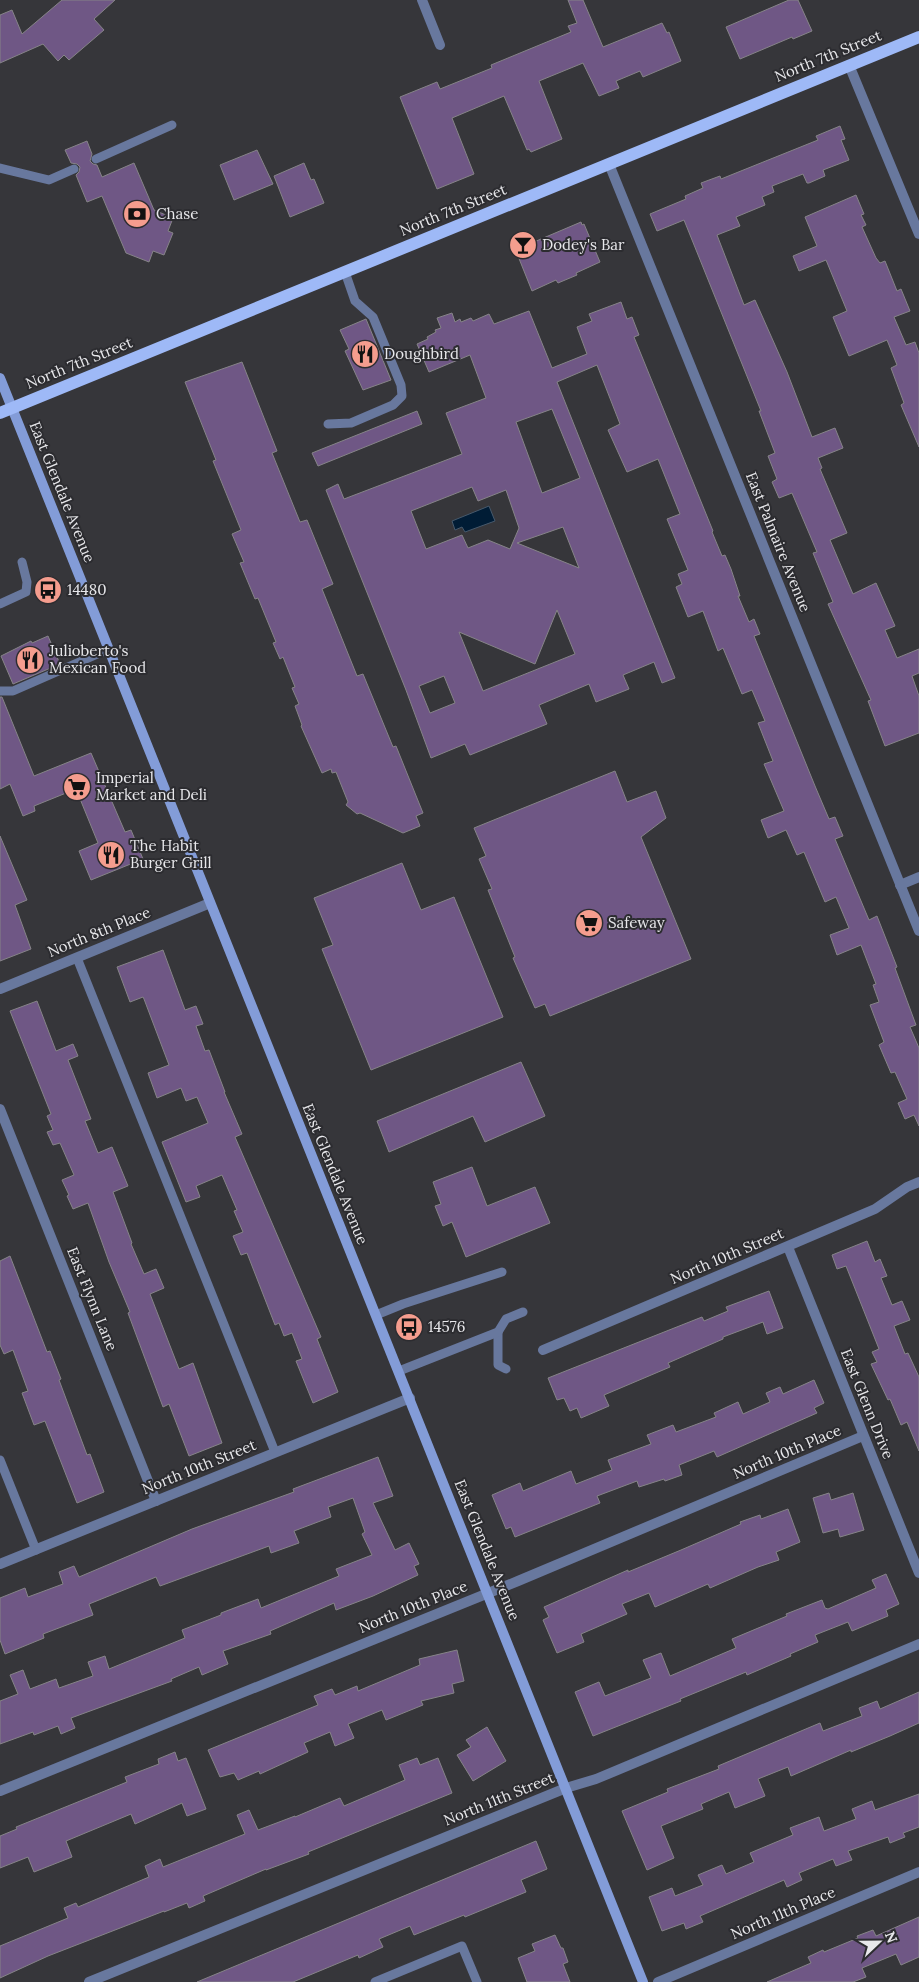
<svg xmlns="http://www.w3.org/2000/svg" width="919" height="1982" font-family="Lora,serif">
	<rect width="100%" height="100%" fill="#36363a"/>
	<polygon fill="#001c35" stroke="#46596c" points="489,506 495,521 465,532 462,527 455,530 452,521"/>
	<g fill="#6f5785" stroke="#868488" fill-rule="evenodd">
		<polygon points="62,0 115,0 94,19 104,30 69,60 64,55 58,61 43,44 0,63 0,15 12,10 22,34"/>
		<polygon points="568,0 583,0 603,47 662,23 667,33 669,32 681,61 643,77 640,71 616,81 619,88 599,96 583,63 539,81 562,139 531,152 529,149 527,150 504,96 452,118 474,174 437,189 400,97 437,82 440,89 492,68 491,65 571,32 568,26 577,23"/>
		<polygon points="789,0 798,0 812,31 793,39 792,37 740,59 726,27"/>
		<polygon points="840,126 845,139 841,140 849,160 823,170 825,176 809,183 807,183 803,174 772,186 774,192 762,197 765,205 736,217 740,226 717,235 744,305 755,300 787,372 812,437 835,428 843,448 818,458 822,468 820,469 847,533 830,540 853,594 876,583 895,626 885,630 897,658 919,649 919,673 912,676 919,696 919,733 885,746 868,701 871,700 828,604 833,602 813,553 817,552 792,493 779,498 772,482 777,479 768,456 775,453 759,411 761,411 684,220 657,231 650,214 686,199 685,196 703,188 701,183 720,176 721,179 818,140 816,136"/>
		<polygon points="87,141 92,154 90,161 93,164 97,165 102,177 134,163 154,210 173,218 168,231 173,233 164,255 153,251 149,262 126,253 102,196 87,202 76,175 79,172 80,167 77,164 71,163 65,150"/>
		<polygon points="257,150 273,184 234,200 220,165"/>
		<polygon points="304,163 311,180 314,179 324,203 290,217 274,176"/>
		<polygon points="856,195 864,214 861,215 866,225 862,227 876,258 880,263 885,261 897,291 901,289 910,311 894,317 906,345 915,342 919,353 919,447 901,405 904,403 891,368 897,365 887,340 849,356 833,317 847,311 826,260 799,271 793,256 817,246 805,217"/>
		<polygon points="581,222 582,225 584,224 600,262 576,273 577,275 558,283 556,280 532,291 512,241 525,236 534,242"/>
		<path d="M 621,302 L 627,319 L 632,317 L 639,335 L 634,337 L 713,531 L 712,532 L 722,556 L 725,555 L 731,569 L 740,596 L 738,596 L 749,622 L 754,619 L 760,634 L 754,636 L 815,786 L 829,819 L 835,817 L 843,836 L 835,839 L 869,920 L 877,916 L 897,967 L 895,968 L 916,1025 L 910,1027 L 919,1048 L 919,1126 L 914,1115 L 905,1119 L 898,1103 L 907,1099 L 895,1072 L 891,1073 L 879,1045 L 884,1042 L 870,1005 L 879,1002 L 873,985 L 876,984 L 861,945 L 837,955 L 830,935 L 849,928 L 836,897 L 825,902 L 804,852 L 797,855 L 786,830 L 768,838 L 761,820 L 784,811 L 764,764 L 773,761 L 758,723 L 765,721 L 752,690 L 742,694 L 723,648 L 718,651 L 703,611 L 688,617 L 676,587 L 682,584 L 678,574 L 688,570 L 667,519 L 680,514 L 658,459 L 627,472 L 608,430 L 620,424 L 597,365 L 557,382 L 675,678 L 662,683 L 654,662 L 623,675 L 629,689 L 596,702 L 589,684 L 539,705 L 547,724 L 470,755 L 465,744 L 431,758 L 406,690 L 326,490 L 338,484 L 344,499 L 462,454 L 446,413 L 486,398 L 470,355 L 429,372 L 417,344 L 428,339 L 427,337 L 436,332 L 435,330 L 441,328 L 437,318 L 452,313 L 455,322 L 460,319 L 461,322 L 471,318 L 473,321 L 489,314 L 494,324 L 529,311 L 552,368 L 587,354 L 577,327 L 592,321 L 589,314 ZM 552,409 L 580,478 L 542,493 L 516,422 ZM 472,487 L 478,501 L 506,490 L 519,528 L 510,549 L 488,540 L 468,548 L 462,535 L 426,549 L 411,511 ZM 563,527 L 579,568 L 517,543 ZM 557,610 L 575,654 L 483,691 L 459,632 L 535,664 ZM 444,676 L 455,703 L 430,713 L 419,686 Z"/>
		<polygon points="366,319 391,380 363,390 345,351 349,349 340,330"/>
		<polygon points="242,362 277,451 272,453 300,522 307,520 333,584 322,589 357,676 363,674 393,747 396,746 423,813 416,816 420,826 403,833 360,813 357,814 346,805 348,802 336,772 332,773 331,769 322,773 301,726 302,725 295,706 299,704 292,688 295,687 283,657 280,659 273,643 276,642 258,598 255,599 240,563 244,562 232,534 241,530 213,461 216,460 185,382"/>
		<polygon points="417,411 422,424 318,466 312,453"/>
		<polygon points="48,636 60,664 13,684 1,656 31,641 32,643"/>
		<polygon points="0,697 2,697 34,776 91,753 125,832 131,830 143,859 91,880 79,851 98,843 76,789 34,806 35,811 23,816 10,784 0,789"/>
		<polygon points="615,771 627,802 656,791 666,818 641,837 691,959 550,1016 545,1004 535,1008 513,958 515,957 488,890 492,889 479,859 486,856 474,828"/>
		<polygon points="0,836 27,900 15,905 31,949 0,961"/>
		<polygon points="402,863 421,910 454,897 503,1017 371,1070 322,949 333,945 314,898"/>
		<polygon points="163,950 185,1010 196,1006 203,1024 196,1026 205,1051 209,1050 225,1092 224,1092 242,1134 235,1137 321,1337 317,1339 338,1392 313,1403 296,1361 302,1359 292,1333 284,1336 279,1323 275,1325 247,1253 241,1255 233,1236 243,1232 234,1211 237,1210 222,1175 196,1186 200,1197 186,1202 162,1142 208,1123 197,1097 186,1101 181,1088 157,1098 148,1073 169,1065 144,999 143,997 130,1002 117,967"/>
		<polygon points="37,1001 56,1051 73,1044 78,1056 68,1060 91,1119 85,1121 98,1153 112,1147 128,1186 113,1192 132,1243 131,1244 144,1274 156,1269 164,1288 150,1294 179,1369 193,1363 222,1443 189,1456 169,1404 163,1407 128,1313 130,1312 109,1262 88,1203 73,1209 67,1196 69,1195 62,1180 74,1175 60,1143 53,1145 47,1132 53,1130 47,1116 51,1114 10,1011"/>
		<polygon points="521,1062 545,1116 485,1142 473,1116 389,1152 377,1121"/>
		<polygon points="472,1167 487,1206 535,1187 550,1223 466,1257 452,1222 443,1226 435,1206 441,1204 433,1182"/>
		<polygon points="867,1241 875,1262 880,1259 887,1276 881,1278 892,1305 902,1301 910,1320 894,1326 905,1354 908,1353 919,1377 919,1451 907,1422 901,1425 890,1399 888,1400 871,1364 877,1362 872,1352 879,1349 846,1266 837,1269 832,1255"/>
		<polygon points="10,1256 47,1352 50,1351 61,1379 59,1380 87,1455 90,1454 104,1492 77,1503 45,1421 34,1425 22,1393 28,1391 13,1350 4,1354 0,1345 0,1261"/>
		<polygon points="769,1291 783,1328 767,1334 763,1322 723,1337 723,1339 668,1363 670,1367 604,1395 609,1406 581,1418 577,1408 570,1411 564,1398 557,1400 548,1378 702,1317 704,1321 728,1311 726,1307"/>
		<polygon points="814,1380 824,1403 814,1408 817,1413 717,1457 714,1451 679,1465 682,1475 665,1481 664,1479 639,1487 637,1481 597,1496 600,1503 515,1537 511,1527 506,1529 492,1495 520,1483 523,1491 571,1471 576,1484 612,1470 608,1460 651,1444 647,1435 673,1425 676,1432 716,1417 714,1413 738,1402 743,1414 770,1402 766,1393 780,1387 783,1394"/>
		<polygon points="378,1457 393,1496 373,1503 395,1550 409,1543 419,1564 414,1566 418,1575 373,1596 336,1610 334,1603 270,1631 271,1634 223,1651 228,1664 202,1675 199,1667 171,1679 172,1681 71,1718 75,1728 61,1734 58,1726 34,1735 33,1732 0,1744 0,1701 18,1694 10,1675 23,1670 30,1689 56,1679 59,1688 93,1676 88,1662 105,1656 109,1669 185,1638 182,1630 221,1615 221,1613 258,1599 261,1608 339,1576 336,1569 372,1555 362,1534 365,1532 353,1498 328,1507 331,1517 294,1531 299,1543 271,1553 269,1546 160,1586 156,1577 89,1604 93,1615 43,1634 44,1638 5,1654 0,1640 0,1598 25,1588 28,1597 63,1584 59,1572 74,1566 79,1577 192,1529 294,1492 293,1489"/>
		<polygon points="829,1493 831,1500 853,1493 864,1530 840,1537 838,1529 823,1533 813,1498"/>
		<polygon points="788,1509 800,1542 776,1552 779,1560 758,1567 710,1588 708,1584 655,1607 649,1593 622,1604 627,1614 581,1634 584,1642 557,1653 543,1620 549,1617 544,1607 628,1570 628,1572 681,1550 741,1524 740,1522 760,1515 761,1519"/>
		<polygon points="886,1574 899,1604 886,1610 888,1616 852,1631 848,1622 815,1635 818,1642 790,1654 791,1656 747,1675 746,1672 680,1699 681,1701 593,1736 575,1692 599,1682 605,1696 651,1678 643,1660 661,1653 670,1676 736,1648 732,1639 787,1616 786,1614 822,1600 825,1608 828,1609 876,1588 872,1580"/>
		<polygon points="457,1650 464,1681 452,1684 454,1693 421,1701 423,1705 386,1720 382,1710 348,1724 354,1738 335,1746 330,1732 304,1743 308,1752 260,1774 259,1771 238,1780 234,1773 220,1777 208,1750 318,1705 314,1696 332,1689 335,1695 357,1686 358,1691 420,1665 419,1659"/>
		<polygon points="919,1692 919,1723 890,1736 851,1752 851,1750 791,1776 788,1767 758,1779 765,1796 735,1808 729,1792 701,1804 703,1809 661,1826 674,1858 647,1870 622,1811 668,1792 667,1789 719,1769 718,1766 820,1723 823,1731 862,1716 859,1708 877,1701 880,1709"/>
		<polygon points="487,1727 506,1761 473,1781 457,1755 471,1747 466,1740"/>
		<polygon points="175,1752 178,1761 186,1758 206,1809 187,1816 182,1803 135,1824 131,1814 66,1841 72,1857 34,1872 28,1857 0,1868 0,1836 17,1829 16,1827 127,1782 125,1777 159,1764 158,1759"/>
		<polygon points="417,1758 420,1765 438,1758 452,1793 308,1852 309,1854 266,1870 266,1869 203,1896 205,1901 189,1908 187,1903 164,1912 164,1911 48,1956 0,1978 0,1946 68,1918 64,1908 76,1903 78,1907 149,1877 145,1866 160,1859 163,1867 245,1834 237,1815 249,1810 258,1830 295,1816 295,1817 340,1798 344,1806 405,1780 399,1765"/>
		<polygon points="919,1794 919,1827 903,1833 905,1837 890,1843 888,1837 848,1851 852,1860 836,1866 833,1859 799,1873 802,1880 787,1887 784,1880 700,1916 703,1922 686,1929 684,1923 662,1931 649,1897 672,1888 675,1896 703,1885 698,1875 722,1865 726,1874 754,1862 750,1853 793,1835 790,1828 819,1817 824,1831 856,1819 852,1809 872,1801 875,1810"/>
		<polygon points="536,1841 547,1869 521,1880 526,1892 465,1917 464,1915 414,1935 410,1926 379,1939 383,1947 359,1958 358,1955 293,1982 197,1982"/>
		<polygon points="919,1917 919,1957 901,1965 896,1954 862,1968 866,1977 853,1982 767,1982 811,1963 808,1957 823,1950 824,1952 858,1938 857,1936 873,1930 876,1936"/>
		<polygon points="555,1935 561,1948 563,1948 568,1962 563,1964 570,1982 527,1982 518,1958 535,1951 532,1944"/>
	</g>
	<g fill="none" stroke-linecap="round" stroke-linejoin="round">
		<g stroke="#68789e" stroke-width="9">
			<polyline points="96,159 172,125"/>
			<polyline points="0,168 49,180 74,169"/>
			<polyline points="328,424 351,423 393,405 402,396 401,385 373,317 355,301 345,272"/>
			<polyline points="0,604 26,592 27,582 22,562"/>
			<polyline points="0,691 13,691 109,649"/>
			<polyline points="77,958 275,1452"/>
			<polyline points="376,1315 403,1304 502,1272"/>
			<polyline points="498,1332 498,1365 506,1369"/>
			<polyline points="399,1371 498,1332 506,1319 523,1312"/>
			<polyline points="0,1460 36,1550"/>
			<polyline points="375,1982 462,1946 477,1982"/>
		</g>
		<g stroke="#68789e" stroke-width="10">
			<polyline points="422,0 440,45"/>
			<polyline points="849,65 919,234"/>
			<polyline points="609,164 919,931"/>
			<polyline points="900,885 919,877"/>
			<polyline points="0,989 210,903"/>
			<polyline points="0,1109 156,1501"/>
			<polyline points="788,1247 919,1573"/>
			<polyline points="543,1350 875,1209 907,1187 919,1182"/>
			<polyline points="0,1564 410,1398"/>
			<polyline points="0,1791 518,1581 863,1436"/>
			<polyline points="89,1982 566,1788 596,1779 919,1644"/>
			<polyline points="658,1982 919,1872"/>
		</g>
		<polyline stroke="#839cd8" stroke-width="10" points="0,378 643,1982"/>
		<polyline stroke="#9eb9f7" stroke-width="12" points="0,413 919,37"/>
	</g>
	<defs>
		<g id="bank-disc" transform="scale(1.4375)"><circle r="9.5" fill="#f59d8e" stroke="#2c2c30"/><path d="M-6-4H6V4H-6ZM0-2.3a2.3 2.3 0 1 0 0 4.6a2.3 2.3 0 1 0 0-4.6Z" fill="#111"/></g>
		<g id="bar-disc" transform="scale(1.4375)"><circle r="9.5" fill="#f59d8e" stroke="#2c2c30"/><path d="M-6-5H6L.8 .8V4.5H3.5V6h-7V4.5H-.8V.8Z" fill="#111"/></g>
		<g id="restaurant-disc" transform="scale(1.4375)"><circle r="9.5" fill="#f59d8e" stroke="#2c2c30"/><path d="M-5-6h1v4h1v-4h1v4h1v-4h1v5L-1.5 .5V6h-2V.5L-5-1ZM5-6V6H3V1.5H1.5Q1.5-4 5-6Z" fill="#111"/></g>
		<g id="bus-disc" transform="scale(1.4375)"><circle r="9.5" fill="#f59d8e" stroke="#2c2c30"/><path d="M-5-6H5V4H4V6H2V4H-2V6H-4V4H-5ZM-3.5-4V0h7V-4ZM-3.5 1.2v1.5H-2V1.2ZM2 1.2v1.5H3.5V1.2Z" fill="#111"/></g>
		<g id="supermarket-disc" transform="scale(1.4375)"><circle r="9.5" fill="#f59d8e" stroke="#2c2c30"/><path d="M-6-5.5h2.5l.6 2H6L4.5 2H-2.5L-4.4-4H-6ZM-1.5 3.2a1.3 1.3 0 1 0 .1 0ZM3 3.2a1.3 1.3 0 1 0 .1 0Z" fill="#111"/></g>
	</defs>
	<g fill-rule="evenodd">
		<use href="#bank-disc" x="137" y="214"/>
		<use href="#bar-disc" x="523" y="245"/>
		<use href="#restaurant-disc" x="365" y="354"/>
		<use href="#bus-disc" x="48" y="590"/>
		<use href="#restaurant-disc" x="30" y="660"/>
		<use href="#supermarket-disc" x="77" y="787"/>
		<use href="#restaurant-disc" x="111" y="855"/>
		<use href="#supermarket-disc" x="589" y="923"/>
		<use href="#bus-disc" x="409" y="1327"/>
	</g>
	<g text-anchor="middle" stroke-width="4" stroke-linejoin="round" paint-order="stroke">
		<g font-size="15" fill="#e8e8eb" stroke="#2c2c30">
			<text transform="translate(828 56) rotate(-22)" y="5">North 7th Street</text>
			<text transform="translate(453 210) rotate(-22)" y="5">North 7th Street</text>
			<text transform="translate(79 363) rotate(-22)" y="5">North 7th Street</text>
			<text transform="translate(62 492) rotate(68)" y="5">East Glendale Avenue</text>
			<text transform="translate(778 542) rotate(68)" y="5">East Palmaire Avenue</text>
			<text transform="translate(99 932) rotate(-22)" y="5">North 8th Place</text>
			<text transform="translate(335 1174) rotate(68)" y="5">East Glendale Avenue</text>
			<text transform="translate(727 1256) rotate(-23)" y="5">North 10th Street</text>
			<text transform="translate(92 1299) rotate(68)" y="5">East Flynn Lane</text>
			<text transform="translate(867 1404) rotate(68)" y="5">East Glenn Drive</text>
			<text transform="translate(787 1452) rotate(-23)" y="5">North 10th Place</text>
			<text transform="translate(199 1467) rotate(-22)" y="5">North 10th Street</text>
			<text transform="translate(487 1550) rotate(68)" y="5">East Glendale Avenue</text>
			<text transform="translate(413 1607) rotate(-22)" y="5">North 10th Place</text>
			<text transform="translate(499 1799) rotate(-22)" y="5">North 11th Street</text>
			<text transform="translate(783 1913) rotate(-23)" y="5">North 11th Place</text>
		</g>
		<g font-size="15" fill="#e8e8eb" stroke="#2c2c30" text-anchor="start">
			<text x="156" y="219">Chase</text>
			<text x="542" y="250">Dodey's Bar</text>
			<text x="384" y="359">Doughbird</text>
			<text x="67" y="595">14480</text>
			<text x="49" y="656">Julioberto's<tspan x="49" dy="17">Mexican Food</tspan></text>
			<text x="96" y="783">Imperial<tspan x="96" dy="17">Market and Deli</tspan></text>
			<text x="130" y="851">The Habit<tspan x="130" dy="17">Burger Grill</tspan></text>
			<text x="608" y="928">Safeway</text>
			<text x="428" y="1332">14576</text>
		</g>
	</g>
	<g transform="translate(879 1942) rotate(68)" stroke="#2c2c30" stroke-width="4" paint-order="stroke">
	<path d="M0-4L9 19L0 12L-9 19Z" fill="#e8e8eb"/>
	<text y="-8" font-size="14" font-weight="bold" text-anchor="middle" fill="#e8e8eb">N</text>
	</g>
</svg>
